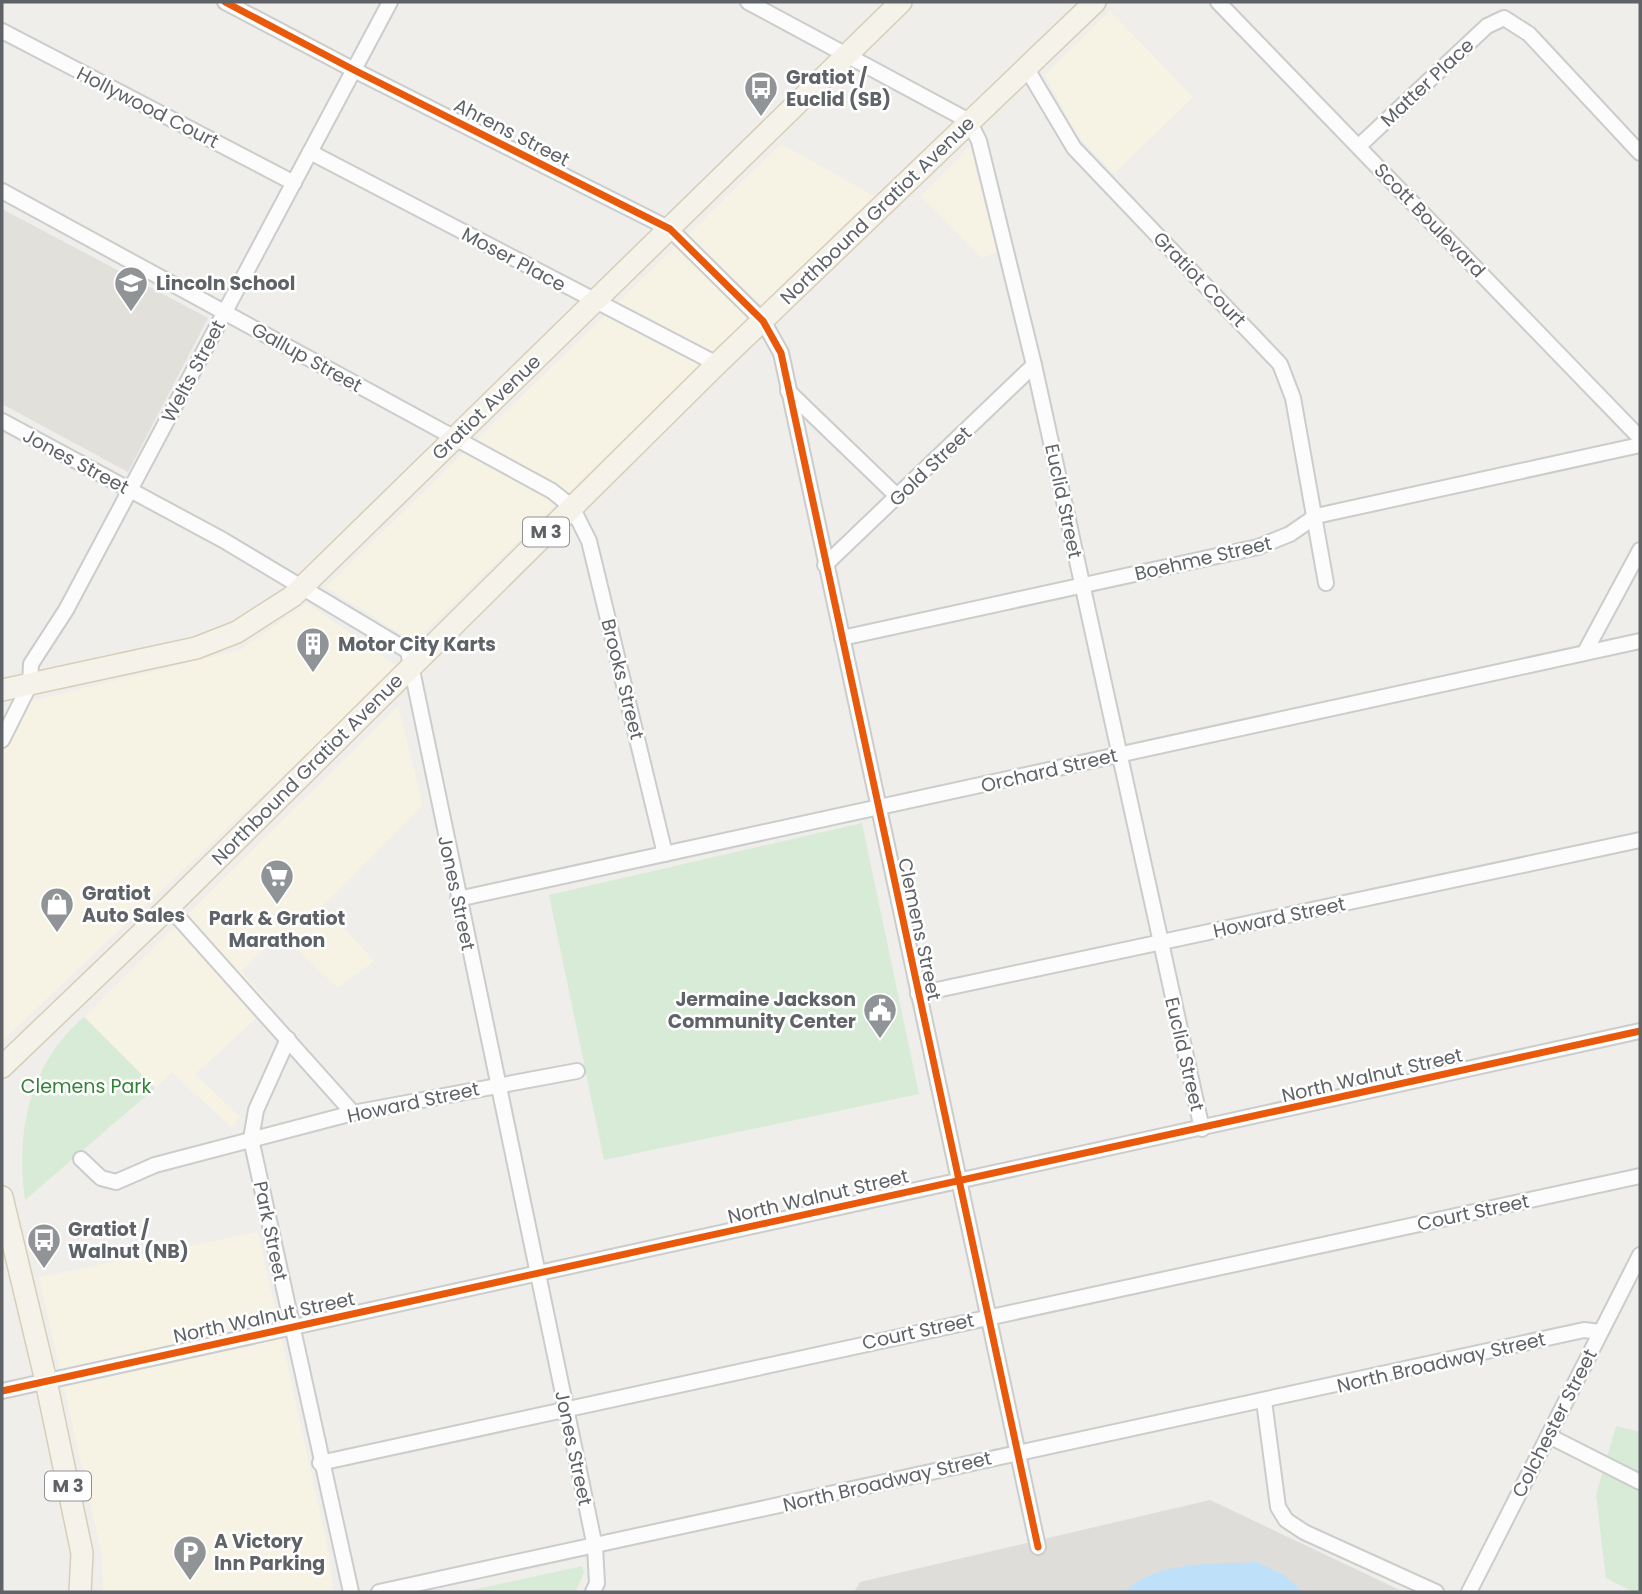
<svg xmlns="http://www.w3.org/2000/svg" width="1642" height="1594" font-family="Poppins,sans-serif">
	<rect width="100%" height="100%" fill="#efeeea"/>
	<g fill="#f7f3e4">
		<polygon points="1110,11 1193,97 1114,174 1078,136 1045,75"/>
		<polygon points="781,144 874,196 414,642 326,587"/>
		<polygon points="970,147 997,252 982,258 921,196"/>
		<polygon points="307,603 398,667 2,1041 2,748 28,702 240,650"/>
		<polygon points="398,706 423,805 323,906 374,961 338,988 281,934 241,971 271,1005 195,1074 240,1117 231,1127 172,1072 155,1088 84,1017"/>
		<polygon points="258,1232 329,1554 333,1592 103,1592 102,1555 39,1277"/>
	</g>
	<polygon fill="#dfddda" points="1210,1500 1404,1592 854,1592 860,1582"/>
	<polygon fill="#e2e0da" points="2,209 208,318 128,472 2,404"/>
	<g fill="#d8ebd6">
		<polygon points="862,823 919,1094 604,1160 549,895"/>
		<path d="M 84,1017 L 155,1088 L 25,1200 C 15,1131 30,1063 84,1017 Z"/>
		<polygon points="1616,1426 1640,1432 1640,1592 1633,1592 1606,1578 1596,1495"/>
		<polygon points="582,1566 584,1573 575,1592 463,1592"/>
	</g>
	<path fill="#bfe0f9" d="M 1257,1562 L 1284,1575 L 1303,1592 L 1124,1592 C 1161,1559 1210,1565 1257,1562 Z"/>
	<g fill="none" stroke-linecap="round" stroke-linejoin="round">
		<g stroke="#cbcccc" stroke-width="18">
			<g id="minor">
				<polyline points="225,2 354,70 670,229 763,321 781,353 1038,1547"/>
				<polyline points="748,2 969,121 979,141 1034,365 1202,1129"/>
				<polyline points="1218,2 1640,438"/>
				<polyline points="2,31 294,183"/>
				<polyline points="1027,69 1074,148 1280,364 1293,398 1326,583"/>
				<polyline points="1359,146 1487,26 1504,18 1529,34 1640,153"/>
				<polyline points="310,152 717,364"/>
				<polyline points="2,191 552,491 572,507 589,541 665,854"/>
				<polyline points="788,391 898,497"/>
				<polyline points="2,421 223,540 408,651 595,1547 597,1583 593,1592"/>
				<polyline points="825,565 1034,365"/>
				<polyline points="842,638 1258,547 1290,534 1316,516 1640,445"/>
				<polyline points="1585,652 1640,550"/>
				<polyline points="2,740 30,684 31,664 66,610 390,2"/>
				<polyline points="458,899 1640,641"/>
				<polyline points="169,907 353,1113"/>
				<polyline points="918,994 1640,840"/>
				<polyline points="288,1039 256,1110 251,1139 351,1592"/>
				<polyline points="81,1159 101,1178 116,1182 155,1165 353,1113 577,1071"/>
				<polyline points="2,1391 1640,1031"/>
				<polyline points="1264,1401 1278,1507 1286,1520 1304,1532 1436,1592"/>
				<polyline points="1549,1436 1640,1482"/>
				<polyline points="320,1463 1640,1176"/>
				<polyline points="379,1592 1584,1330 1600,1332"/>
				<polyline points="1469,1592 1640,1255"/>
			</g>
		</g>
		<g stroke="#d7ceb8" stroke-width="24">
			<g id="primary">
				<polyline points="2,690 196,648 237,632 293,596 901,2"/>
				<polyline points="2,1067 169,907 717,364 1095,2"/>
				<polyline points="2,1197 46,1381 82,1553 80,1592"/>
			</g>
		</g>
		<use href="#minor" stroke="#fdfcfc" stroke-width="14"/>
		<use href="#primary" stroke="#f4f2e9" stroke-width="21"/>
		<g stroke="#fff" stroke-width="11">
			<g id="cycleway">
				<polyline points="225,2 354,70 670,229 763,321 781,353 1038,1547"/>
				<polyline points="2,1391 1640,1031"/>
			</g>
		</g>
		<use href="#cycleway" stroke="#e8590c" stroke-width="7"/>
	</g>
	<defs>
		<g id="bus-pin" transform="scale(1.75)"><path d="M0 17L-7.5 6A9.5 9.5 0 1 1 7.5 6Z" fill="#919496" stroke="#fff"/><path d="M-5-6H5V4H4V6H2V4H-2V6H-4V4H-5ZM-3.5-4V0h7V-4ZM-3.5 1.2v1.5H-2V1.2ZM2 1.2v1.5H3.5V1.2Z" fill="#fff"/></g>
		<g id="school-pin" transform="scale(1.75)"><path d="M0 17L-7.5 6A9.5 9.5 0 1 1 7.5 6Z" fill="#919496" stroke="#fff"/><path d="M0-5L7-2L0 1L-7-2ZM-4 1L0 2.5L4 1V4Q0 6-4 4Z" fill="#fff"/></g>
		<g id="building-pin" transform="scale(1.75)"><path d="M0 17L-7.5 6A9.5 9.5 0 1 1 7.5 6Z" fill="#919496" stroke="#fff"/><path d="M-4-6H4V6H1V3H-1V6H-4ZM-2.5-4.3h1.7v1.8h-1.7ZM.8-4.3h1.7v1.8H.8ZM-2.5-1h1.7V.8h-1.7ZM.8-1h1.7V.8H.8Z" fill="#fff"/></g>
		<g id="supermarket-pin" transform="scale(1.75)"><path d="M0 17L-7.5 6A9.5 9.5 0 1 1 7.5 6Z" fill="#919496" stroke="#fff"/><path d="M-6-5.5h2.5l.6 2H6L4.5 2H-2.5L-4.4-4H-6ZM-1.5 3.2a1.3 1.3 0 1 0 .1 0ZM3 3.2a1.3 1.3 0 1 0 .1 0Z" fill="#fff"/></g>
		<g id="shop-pin" transform="scale(1.75)"><path d="M0 17L-7.5 6A9.5 9.5 0 1 1 7.5 6Z" fill="#919496" stroke="#fff"/><path d="M-5-2.5h2.3a2.7 3.5 0 0 1 5.4 0H5L5.5 6h-11ZM-1.5-2.5h3a1.5 2.3 0 0 0-3 0Z" fill="#fff"/></g>
		<g id="civic-pin" transform="scale(1.75)"><path d="M0 17L-7.5 6A9.5 9.5 0 1 1 7.5 6Z" fill="#919496" stroke="#fff"/><path d="M-.6-6.5H3V-4.5H.6V-3L4-1V1h2V6H-6V1h2V-1L-.6-3ZM-1.2 2.5V6h2.4V2.5Z" fill="#fff"/></g>
		<g id="parking-pin" transform="scale(1.75)"><path d="M0 17L-7.5 6A9.5 9.5 0 1 1 7.5 6Z" fill="#919496" stroke="#fff"/><path d="M-3.5-5.5H1a3.5 3.5 0 0 1 0 7H-1V5.5H-3.5ZM-1-3.4V-.6H.8a1.4 1.4 0 0 0 0-2.8Z" fill="#fff"/></g>
	</defs>
	<g fill-rule="evenodd">
		<use href="#bus-pin" x="761" y="88"/>
		<use href="#school-pin" x="131" y="283"/>
		<use href="#building-pin" x="313" y="644"/>
		<use href="#supermarket-pin" x="277" y="876"/>
		<use href="#shop-pin" x="57" y="904"/>
		<use href="#civic-pin" x="880" y="1010"/>
		<use href="#bus-pin" x="44" y="1240"/>
		<use href="#parking-pin" x="190" y="1552"/>
	</g>
	<g text-anchor="middle" stroke-width="5" stroke-linejoin="round" paint-order="stroke">
		<g fill="#fff" stroke="#8f9295" stroke-width="2">
			<rect x="523" y="517.5" width="46" height="29" rx="5"/>
			<rect x="45" y="1471.5" width="46" height="29" rx="5"/>
		</g>
		<g font-size="18" font-weight="bold" fill="#5f6368">
			<text x="546" y="538">M 3</text>
			<text x="68" y="1492">M 3</text>
		</g>
		<g font-size="19" font-weight="bold" fill="#5f6368" stroke="#fff" text-anchor="start">
			<text x="786" y="84">Gratiot /<tspan x="786" dy="22">Euclid (SB)</tspan></text>
			<text x="156" y="290">Lincoln School</text>
			<text x="338" y="651">Motor City Karts</text>
			<text x="82" y="900">Gratiot<tspan x="82" dy="22">Auto Sales</tspan></text>
			<text x="277" y="925" text-anchor="middle">Park &amp; Gratiot<tspan x="277" dy="22">Marathon</tspan></text>
			<text x="856" y="1006" text-anchor="end">Jermaine Jackson<tspan x="856" dy="22">Community Center</tspan></text>
			<text x="68" y="1236">Gratiot /<tspan x="68" dy="22">Walnut (NB)</tspan></text>
			<text x="214" y="1548">A Victory<tspan x="214" dy="22">Inn Parking</tspan></text>
		</g>
		<g font-size="19" fill="#5f6368" stroke="#fff">
			<text transform="translate(1427 82) rotate(-43)" y="7">Matter Place</text>
			<text transform="translate(148 107) rotate(27)" y="7">Hollywood Court</text>
			<text transform="translate(512 132) rotate(27)" y="7">Ahrens Street</text>
			<text transform="translate(877 210) rotate(-44)" y="7">Northbound Gratiot Avenue</text>
			<text transform="translate(1430 220) rotate(46)" y="7">Scott Boulevard</text>
			<text transform="translate(514 259) rotate(28)" y="7">Moser Place</text>
			<text transform="translate(1200 279) rotate(46)" y="7">Gratiot Court</text>
			<text transform="translate(307 357) rotate(29)" y="7">Gallup Street</text>
			<text transform="translate(193 371) rotate(-62)" y="7">Welts Street</text>
			<text transform="translate(486 407) rotate(-44)" y="7">Gratiot Avenue</text>
			<text transform="translate(76 461) rotate(28)" y="7">Jones Street</text>
			<text transform="translate(930 466) rotate(-44)" y="7">Gold Street</text>
			<text transform="translate(1064 501) rotate(78)" y="7">Euclid Street</text>
			<text transform="translate(1203 558) rotate(-13)" y="7">Boehme Street</text>
			<text transform="translate(623 679) rotate(76)" y="7">Brooks Street</text>
			<text transform="translate(307 769) rotate(-45)" y="7">Northbound Gratiot Avenue</text>
			<text transform="translate(1049 770) rotate(-13)" y="7">Orchard Street</text>
			<text transform="translate(457 893) rotate(78)" y="7">Jones Street</text>
			<text transform="translate(1279 917) rotate(-12)" y="7">Howard Street</text>
			<text transform="translate(920 929) rotate(78)" y="7">Clemens Street</text>
			<text transform="translate(1185 1054) rotate(77)" y="7">Euclid Street</text>
			<text transform="translate(1372 1075) rotate(-13)" y="7">North Walnut Street</text>
			<text transform="translate(413 1102) rotate(-12)" y="7">Howard Street</text>
			<text transform="translate(818 1196) rotate(-13)" y="7">North Walnut Street</text>
			<text transform="translate(1473 1212) rotate(-12)" y="7">Court Street</text>
			<text transform="translate(271 1231) rotate(78)" y="7">Park Street</text>
			<text transform="translate(264 1317) rotate(-12)" y="7">North Walnut Street</text>
			<text transform="translate(918 1331) rotate(-12)" y="7">Court Street</text>
			<text transform="translate(1441 1362) rotate(-13)" y="7">North Broadway Street</text>
			<text transform="translate(1554 1423) rotate(-63)" y="7">Colchester Street</text>
			<text transform="translate(574 1448) rotate(78)" y="7">Jones Street</text>
			<text transform="translate(887 1481) rotate(-13)" y="7">North Broadway Street</text>
		</g>
		<g font-size="19" fill="#348238" stroke="#fff">
			<text x="86" y="1093">Clemens Park</text>
		</g>
	</g>
	<rect width="1642" height="1594" fill="none" stroke="#5f6368" stroke-width="7"/>
</svg>
